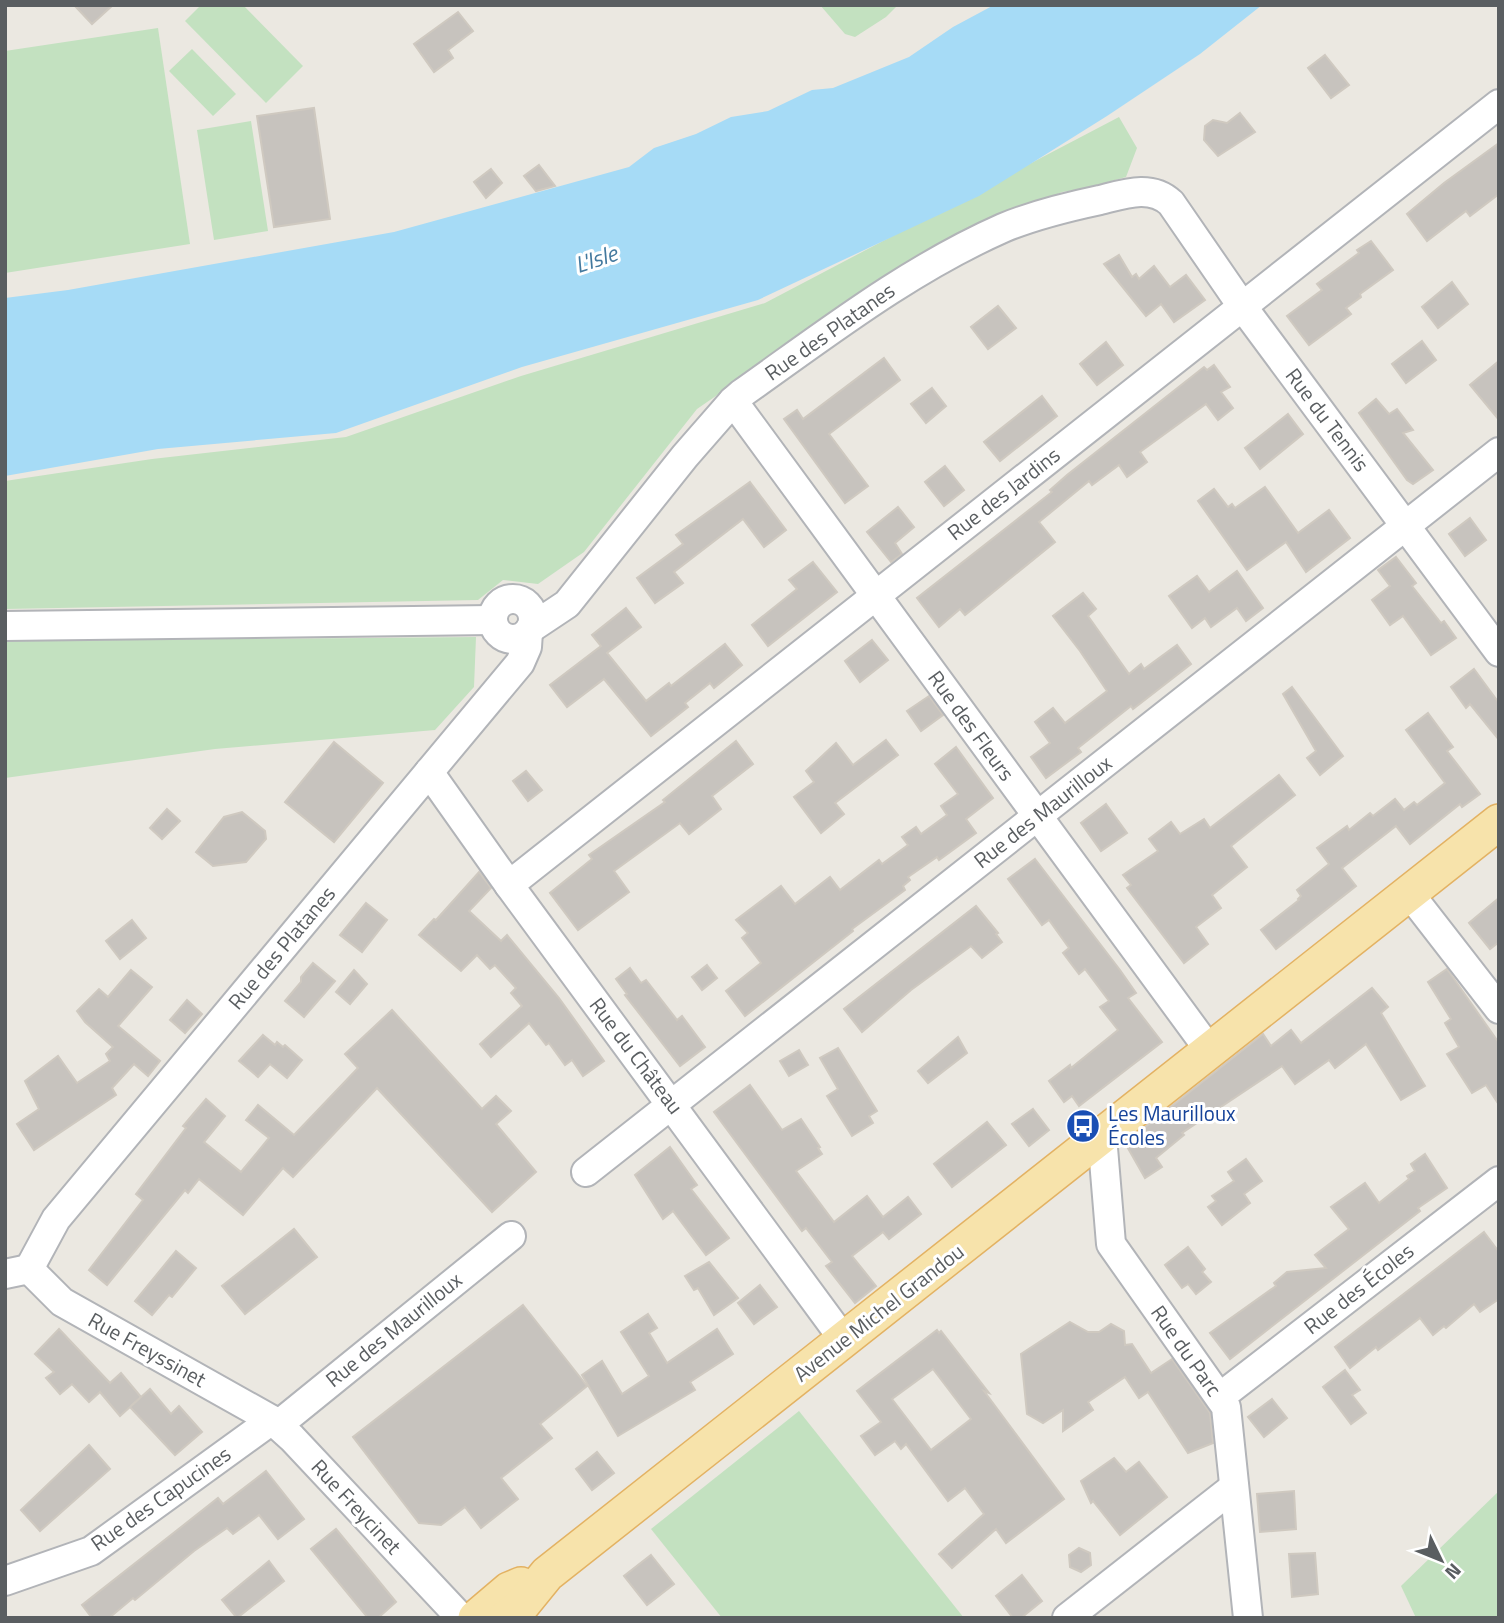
<svg xmlns="http://www.w3.org/2000/svg" width="1504" height="1623" font-family="'Titillium Web',sans-serif">
	<rect width="100%" height="100%" fill="#ebe8e1"/>
	<g fill="#c3e1c0">
		<polygon points="201,5 243,5 303,66 266,103 185,21"/>
		<polygon points="820,5 898,5 886,17 855,37 845,34"/>
		<polygon points="158,28 190,244 5,273 5,51"/>
		<polygon points="192,49 236,94 213,116 169,71"/>
		<polygon points="1119,117 1137,148 1126,177 1086,188 1062,192 968,235 739,380 697,409 584,552 538,584 503,580 478,600 5,609 5,481 152,459 346,437 521,376 765,303"/>
		<polygon points="251,121 268,231 214,240 197,130"/>
		<polygon points="476,637 474,687 435,730 215,749 5,778 5,641"/>
		<polygon points="799,1411 964,1618 722,1618 651,1529"/>
		<polygon points="1499,1491 1499,1618 1416,1618 1401,1586"/>
	</g>
	<polygon fill="#a6dbf6" points="994,5 1262,5 1200,54 1107,116 979,196 758,300 522,367 336,433 158,449 5,476 5,298 68,290 394,232 629,167 654,148 696,134 731,117 768,111 812,90 833,88 909,57 953,27"/>
	<g fill="#c7c3be" stroke="#cfc9c0" stroke-width="2" fill-rule="evenodd">
		<polygon points="74,5 113,5 92,24"/>
		<polygon points="458,12 473,31 448,50 453,58 434,72 414,44"/>
		<polygon points="1325,55 1349,85 1331,98 1308,68"/>
		<polygon points="314,108 330,219 274,227 257,116"/>
		<polygon points="1240,113 1255,132 1218,156 1204,140 1205,126 1213,120 1227,123"/>
		<polygon points="1499,143 1499,194 1470,216 1466,211 1427,241 1407,214 1444,183"/>
		<polygon points="539,165 555,186 536,191 524,176"/>
		<polygon points="491,169 502,183 486,198 474,182"/>
		<polygon points="1371,241 1393,270 1360,294 1361,297 1346,308 1351,314 1309,345 1287,316 1322,290 1317,284 1359,253 1357,250"/>
		<polygon points="1119,255 1132,277 1136,274 1139,279 1154,266 1170,287 1186,275 1205,300 1174,322 1161,304 1146,316 1104,264"/>
		<polygon points="1452,282 1468,304 1438,328 1422,307"/>
		<polygon points="998,306 1016,328 988,349 971,327"/>
		<polygon points="1422,341 1436,360 1406,383 1392,364"/>
		<polygon points="1106,342 1123,365 1097,385 1080,364"/>
		<polygon points="884,358 900,380 829,434 868,486 845,503 784,419 797,410 803,419"/>
		<polygon points="1499,361 1499,420 1470,385"/>
		<polygon points="1214,365 1230,387 1221,392 1233,408 1218,420 1206,404 1140,452 1147,462 1127,477 1119,465 1092,485 1089,481 1039,522 1055,542 965,615 960,609 939,627 917,598 1052,492 1050,490 1067,475 1204,367 1207,370"/>
		<polygon points="932,388 946,406 926,423 911,404"/>
		<polygon points="1042,396 1057,416 1000,461 984,442"/>
		<polygon points="1376,399 1389,414 1397,409 1413,430 1403,433 1433,470 1413,484 1407,480 1359,413"/>
		<polygon points="1288,414 1303,434 1260,469 1245,448"/>
		<polygon points="945,466 964,490 944,506 925,482"/>
		<polygon points="750,482 786,530 764,547 743,519 674,572 683,583 655,603 637,578 683,544 676,535"/>
		<polygon points="1265,487 1298,533 1329,510 1350,538 1306,572 1286,542 1247,570 1198,501 1214,489 1228,507 1232,504 1235,508"/>
		<polygon points="898,507 914,527 895,543 902,554 891,562 867,532"/>
		<polygon points="1470,518 1486,540 1465,556 1449,534"/>
		<polygon points="1396,557 1416,583 1412,586 1441,623 1444,621 1456,638 1431,655 1403,616 1390,625 1372,600 1390,586 1378,570"/>
		<polygon points="813,562 837,592 768,646 752,625 797,589 789,580"/>
		<polygon points="1237,571 1263,608 1246,621 1237,608 1211,627 1205,618 1192,628 1169,596 1197,576 1209,592"/>
		<polygon points="1083,593 1096,609 1088,616 1129,674 1141,664 1144,669 1177,645 1191,664 1133,709 1131,706 1078,748 1081,752 1046,778 1031,757 1050,743 1035,722 1053,708 1065,723 1107,691 1080,651 1053,616"/>
		<polygon points="626,608 641,627 607,653 646,701 669,683 671,686 725,644 742,665 714,688 710,683 685,703 688,707 651,736 604,679 567,707 550,685 601,646 592,635"/>
		<polygon points="872,640 888,660 860,682 845,661"/>
		<polygon points="1474,669 1499,703 1499,740 1470,704 1466,708 1451,687"/>
		<polygon points="1292,687 1343,756 1320,775 1307,758 1316,751 1283,694"/>
		<polygon points="929,696 943,715 921,731 907,711"/>
		<polygon points="1428,713 1453,747 1447,751 1480,794 1462,807 1460,804 1410,844 1396,826 1342,868 1356,886 1276,949 1261,930 1299,900 1298,899 1301,896 1297,890 1329,864 1317,848 1347,826 1349,830 1370,813 1373,816 1395,799 1404,810 1414,802 1417,805 1445,783 1406,730"/>
		<polygon points="886,740 898,755 835,803 844,814 821,833 794,797 814,782 806,771 836,743 853,765"/>
		<polygon points="736,741 753,764 712,796 721,809 689,834 680,823 614,871 629,892 578,930 550,893 592,859 589,855 665,802 663,800"/>
		<polygon points="334,742 383,783 334,842 285,802"/>
		<polygon points="956,747 993,798 966,819 976,833 939,860 937,857 908,877 910,880 903,886 905,890 852,929 853,931 745,1016 726,991 761,963 742,938 748,933 736,920 781,886 795,904 830,877 840,890 879,860 882,864 908,845 902,837 916,827 921,834 947,815 941,806 958,794 935,764"/>
		<polygon points="526,771 542,790 528,801 513,781"/>
		<polygon points="1279,775 1295,795 1231,846 1247,867 1212,895 1221,908 1196,927 1208,944 1184,963 1127,888 1131,885 1123,875 1158,851 1149,839 1171,822 1180,834 1204,819 1210,828"/>
		<polygon points="1106,804 1127,833 1101,851 1081,823"/>
		<polygon points="167,809 180,821 162,839 150,828"/>
		<polygon points="242,812 265,831 266,839 246,862 213,866 196,852 224,817"/>
		<polygon points="1035,859 1120,970 1136,993 1128,998 1162,1042 1079,1106 1072,1096 1064,1102 1049,1081 1070,1065 1071,1068 1118,1030 1100,1007 1109,1001 1085,969 1079,974 1063,953 1069,948 1049,920 1042,925 1008,879"/>
		<polygon points="479,872 491,888 469,911 501,941 507,935 559,998 604,1061 583,1076 572,1060 565,1065 549,1043 546,1045 529,1023 491,1057 480,1044 522,1006 511,993 516,988 495,965 490,969 477,955 461,971 419,935 434,919 436,920"/>
		<polygon points="1499,898 1499,942 1490,949 1469,923"/>
		<polygon points="366,903 387,920 362,952 340,935"/>
		<polygon points="976,906 998,933 996,934 1002,942 982,958 971,946 911,990 862,1032 844,1009"/>
		<polygon points="132,920 146,938 120,959 106,941"/>
		<polygon points="313,963 335,981 304,1017 285,1001 301,982 301,977"/>
		<polygon points="707,965 717,978 702,990 692,977"/>
		<polygon points="630,968 641,983 646,980 677,1020 682,1016 705,1047 680,1066 625,995 627,994 616,979"/>
		<polygon points="1447,969 1499,1043 1499,1105 1486,1085 1472,1093 1447,1054 1459,1047 1445,1023 1451,1019 1428,982"/>
		<polygon points="131,970 152,987 118,1026 160,1061 148,1076 134,1064 112,1088 116,1095 34,1150 17,1124 39,1109 25,1081 58,1056 77,1083 110,1061 106,1054 113,1047 85,1022 77,1011 99,989 108,997"/>
		<polygon points="354,970 367,984 350,1004 336,992"/>
		<polygon points="1372,988 1388,1007 1381,1013 1425,1086 1401,1100 1366,1044 1335,1068 1329,1060 1295,1084 1282,1066 1182,1133 1184,1135 1156,1158 1162,1167 1145,1178 1125,1143 1263,1034 1271,1046 1291,1030 1301,1043"/>
		<polygon points="187,1000 202,1014 185,1033 170,1020"/>
		<polygon points="392,1010 482,1109 496,1096 511,1111 496,1124 536,1172 492,1212 377,1088 293,1177 283,1168 243,1215 199,1179 188,1193 185,1190 107,1285 89,1270 143,1200 136,1194 186,1128 183,1126 206,1099 225,1116 204,1142 241,1172 269,1138 246,1120 258,1105 294,1135 358,1068 345,1054"/>
		<polygon points="263,1035 275,1045 277,1042 283,1047 285,1045 302,1060 287,1078 270,1064 258,1077 239,1061"/>
		<polygon points="958,1037 967,1053 928,1083 918,1071"/>
		<polygon points="838,1048 877,1111 869,1116 873,1123 852,1136 827,1096 838,1089 820,1058"/>
		<polygon points="799,1050 808,1065 789,1076 780,1061"/>
		<polygon points="750,1085 782,1130 801,1119 820,1147 818,1148 822,1154 796,1171 834,1222 867,1196 883,1217 908,1197 921,1214 889,1239 883,1232 852,1256 876,1286 855,1303 826,1266 832,1262 806,1228 802,1231 714,1112"/>
		<polygon points="1033,1109 1049,1130 1029,1146 1012,1124"/>
		<polygon points="987,1122 1006,1145 952,1187 934,1164"/>
		<polygon points="670,1147 697,1185 691,1189 729,1238 706,1255 673,1211 663,1219 635,1175"/>
		<polygon points="1425,1154 1447,1188 1418,1208 1420,1211 1230,1359 1210,1333 1276,1286 1274,1283 1287,1272 1326,1268 1315,1255 1349,1229 1331,1207 1365,1183 1379,1203 1409,1179 1407,1176 1415,1171 1411,1164"/>
		<polygon points="1246,1159 1262,1181 1244,1194 1250,1203 1222,1225 1208,1207 1216,1201 1212,1196 1234,1181 1228,1172"/>
		<polygon points="294,1229 317,1257 245,1314 222,1286"/>
		<polygon points="1484,1232 1499,1252 1499,1299 1480,1312 1474,1304 1446,1328 1444,1326 1433,1335 1420,1318 1378,1350 1376,1347 1350,1368 1335,1347"/>
		<polygon points="1188,1247 1205,1269 1202,1272 1211,1282 1196,1294 1188,1284 1182,1288 1165,1265"/>
		<polygon points="176,1251 196,1268 172,1297 169,1295 152,1315 135,1301"/>
		<polygon points="709,1262 738,1298 714,1315 698,1288 694,1290 685,1276"/>
		<polygon points="760,1285 777,1307 754,1324 738,1303"/>
		<polygon points="523,1305 587,1386 540,1424 552,1438 501,1478 518,1499 481,1528 465,1507 441,1525 419,1523 353,1437"/>
		<polygon points="648,1314 657,1328 649,1333 667,1363 717,1329 733,1354 690,1382 695,1390 618,1436 582,1375 602,1361 622,1394 649,1376 621,1332"/>
		<polygon points="1070,1322 1088,1332 1099,1332 1111,1324 1124,1331 1125,1345 1132,1344 1151,1373 1172,1359 1210,1413 1213,1443 1188,1453 1148,1392 1139,1398 1125,1377 1088,1402 1093,1410 1063,1431 1063,1410 1043,1423 1027,1414 1021,1354"/>
		<polygon points="59,1329 110,1383 121,1373 141,1397 120,1416 100,1392 89,1402 72,1384 60,1394 46,1378 54,1372 35,1354"/>
		<path d="M 937,1330 L 939,1333 L 941,1331 L 989,1393 L 984,1391 L 1064,1499 L 1006,1543 L 996,1529 L 952,1568 L 939,1554 L 984,1514 L 965,1488 L 948,1501 L 906,1444 L 901,1449 L 895,1441 L 875,1455 L 861,1436 L 881,1422 L 857,1391 ZM 933,1369 L 971,1419 L 931,1450 L 892,1399 Z"/>
		<polygon points="1345,1370 1360,1390 1352,1395 1366,1413 1351,1424 1323,1387"/>
		<polygon points="150,1389 171,1414 179,1406 202,1432 175,1455 130,1407"/>
		<polygon points="1272,1399 1287,1418 1264,1437 1248,1417"/>
		<polygon points="89,1445 110,1469 40,1531 21,1510"/>
		<polygon points="597,1452 614,1473 592,1490 576,1469"/>
		<polygon points="1114,1458 1126,1472 1139,1462 1167,1497 1120,1535 1093,1501 1091,1503 1081,1481"/>
		<polygon points="266,1471 304,1519 278,1539 259,1515 233,1534 227,1528 194,1551 135,1600 133,1598 109,1618 92,1618 82,1605 218,1498 223,1504"/>
		<polygon points="1294,1491 1296,1529 1260,1532 1257,1494"/>
		<polygon points="336,1529 396,1602 378,1618 368,1618 311,1549"/>
		<polygon points="1079,1548 1090,1553 1091,1565 1081,1572 1070,1567 1069,1555"/>
		<polygon points="1315,1553 1318,1594 1292,1597 1289,1554"/>
		<polygon points="651,1555 674,1584 647,1605 624,1576"/>
		<polygon points="269,1561 284,1581 237,1618 222,1600"/>
		<polygon points="1022,1575 1042,1601 1021,1618 1013,1618 996,1596"/>
	</g>
	<g fill="none" stroke-linecap="round" stroke-linejoin="round">
		<g stroke="#b2b4b8" stroke-width="32">
			<g id="minor">
				<polyline points="733,401 1210,1051"/>
				<circle cx="513" cy="619" r="20"/>
				<polyline points="5,626 492,620"/>
				<path d="M 531,628 L 567,604 L 685,456 L 733,401 L 741,394 C 826,334 908,270 1003,228 C 1034,215 1067,207 1100,200 C 1124,194 1151,184 1171,203 L 1242,306 L 1499,652"/>
				<polyline points="429,772 509,885 844,1340"/>
				<polyline points="509,885 1499,104"/>
				<polyline points="1409,893 1499,1009"/>
				<polyline points="1102,1136 1111,1244 1226,1407 1248,1618"/>
				<polyline points="586,1172 1499,452"/>
				<polyline points="29,1269 56,1219 520,663 527,647 528,632"/>
				<polyline points="29,1269 62,1302 272,1420 292,1438 461,1618"/>
				<polyline points="5,1274 29,1269"/>
				<polyline points="1220,1397 1499,1181"/>
				<polyline points="278,1425 511,1236"/>
				<polyline points="5,1581 91,1551 272,1420"/>
				<polyline points="1067,1618 1234,1487"/>
			</g>
		</g>
		<g stroke="#e3b263" stroke-width="38">
			<g id="major">
				<polyline points="476,1618 509,1590 521,1585"/>
				<polyline points="506,1618 521,1606 547,1574 1499,822"/>
			</g>
		</g>
		<use href="#minor" stroke="#fff" stroke-width="28"/>
		<use href="#major" stroke="#f7e3ab" stroke-width="35"/>
	</g>
	<defs>
		<g id="bus-disc" transform="scale(1.75)"><circle r="9.5" fill="#1a4fb4" stroke="#fff"/><path d="M-5-6H5V4H4V6H2V4H-2V6H-4V4H-5ZM-3.5-4V0h7V-4ZM-3.5 1.2v1.5H-2V1.2ZM2 1.2v1.5H3.5V1.2Z" fill="#fff"/></g>
	</defs>
	<g fill-rule="evenodd">
		<use href="#bus-disc" x="1083" y="1126"/>
	</g>
	<g text-anchor="middle" stroke-width="6" stroke-linejoin="round" paint-order="stroke">
		<g font-size="21" fill="#5a5e61" stroke="#fff">
			<text transform="translate(830 332) rotate(-35)" y="7">Rue des Platanes</text>
			<text transform="translate(1327 420) rotate(53)" y="7">Rue du Tennis</text>
			<text transform="translate(1004 494) rotate(-38)" y="7">Rue des Jardins</text>
			<text transform="translate(971 726) rotate(54)" y="7">Rue des Fleurs</text>
			<text transform="translate(1043 812) rotate(-38)" y="7">Rue des Maurilloux</text>
			<text transform="translate(282 948) rotate(-50)" y="7">Rue des Platanes</text>
			<text transform="translate(636 1056) rotate(53)" y="7">Rue du Château</text>
			<text transform="translate(1359 1289) rotate(-38)" y="7">Rue des Écoles</text>
			<text transform="translate(879 1313) rotate(-38)" y="7">Avenue Michel Grandou</text>
			<text transform="translate(394 1330) rotate(-39)" y="7">Rue des Maurilloux</text>
			<text transform="translate(147 1350) rotate(29)" y="7">Rue Freyssinet</text>
			<text transform="translate(1186 1351) rotate(55)" y="7">Rue du Parc</text>
			<text transform="translate(161 1499) rotate(-35)" y="7">Rue des Capucines</text>
			<text transform="translate(356 1507) rotate(47)" y="7">Rue Freycinet</text>
		</g>
		<g font-size="21" fill="#164399" stroke="#fff" text-anchor="start">
			<text x="1108" y="1121">Les Maurilloux<tspan x="1108" dy="24">Écoles</tspan></text>
		</g>
		<g font-size="23" font-style="italic" fill="#43799e" stroke="#fff">
			<text transform="translate(596 259) rotate(-18)" y="8">L'Isle</text>
		</g>
	</g>
	<rect width="1504" height="1623" fill="none" stroke="#5a5e61" stroke-width="14"/>
	<g transform="translate(1441 1560) rotate(133)" stroke="#ffffff" stroke-width="5" paint-order="stroke">
	<path d="M0-5L12 26L0 18L-12 26Z" fill="#5a5e61"/>
	<text y="-10" font-size="19" font-weight="bold" text-anchor="middle" fill="#5a5e61">N</text>
	</g>
</svg>
